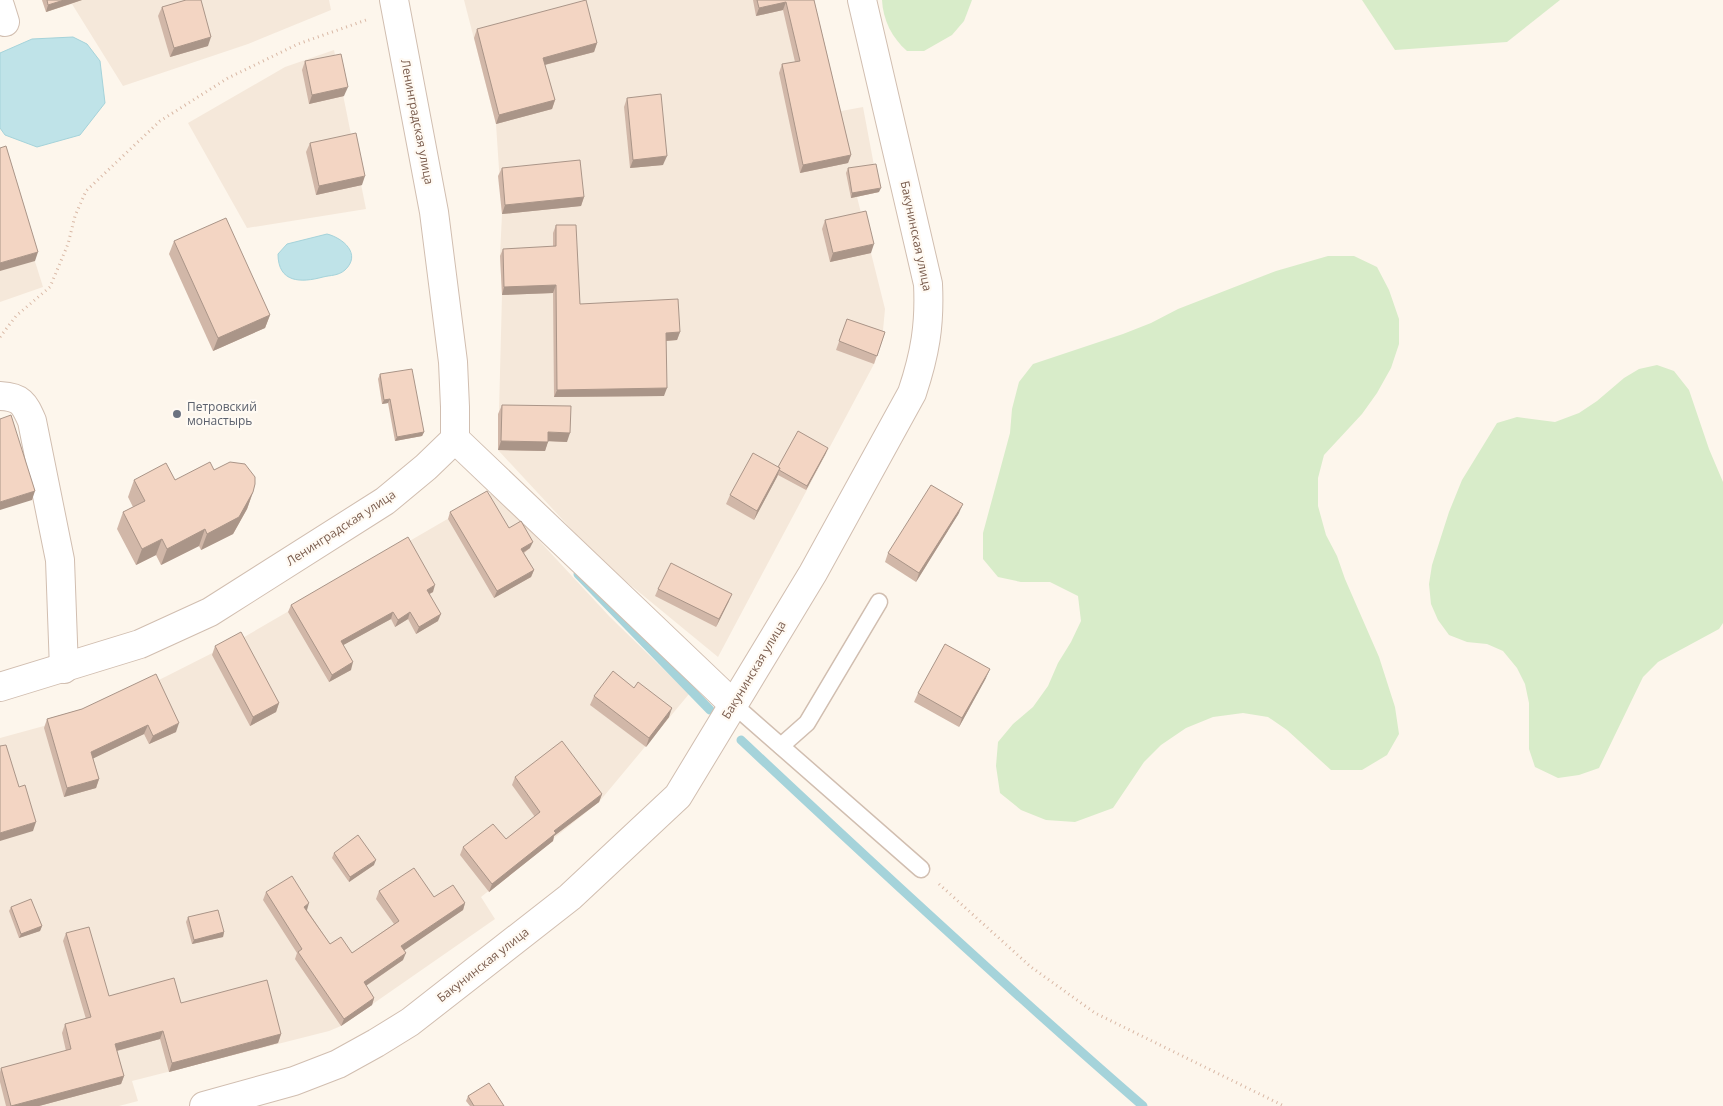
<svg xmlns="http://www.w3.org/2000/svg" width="1723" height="1106" font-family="'Open Sans',sans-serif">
	<rect width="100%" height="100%" fill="#fdf6ec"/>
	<g fill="#f5e8da">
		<polygon points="42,0 329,0 331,10 248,44 123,86 72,4 46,12"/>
		<polygon points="464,0 810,0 836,112 863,107 879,192 857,197 885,309 882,341 874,364 718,657 600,560 498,450 502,295 500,256 502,214 496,124"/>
		<polygon points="334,50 366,209 247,228 188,123 285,67"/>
		<polygon points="0,150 43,287 0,302"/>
		<polygon points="494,492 610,617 689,694 599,802 481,897 495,919 341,1026 329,1031 132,1081 138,1101 119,1106 0,1106 0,738 84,715 155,682 246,636"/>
	</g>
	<g fill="#d8ecc9">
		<path d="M 882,0 L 972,0 L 964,21 L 952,35 L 924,51 L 907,51 C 892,38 883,20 882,0 Z"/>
		<polygon points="1362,0 1560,0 1507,42 1395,50"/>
		<polygon points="1328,256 1354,256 1377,267 1389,290 1399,319 1399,344 1391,368 1377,393 1362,414 1324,455 1318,478 1318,506 1326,535 1337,556 1345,579 1379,657 1395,707 1399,734 1387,755 1362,770 1331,770 1287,730 1268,717 1243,713 1213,717 1186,728 1161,745 1144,762 1113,808 1075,822 1046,820 1021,810 1000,793 996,766 998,742 1013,724 1033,707 1048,686 1058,663 1071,642 1081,621 1078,596 1050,582 1021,582 998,577 983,559 983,533 1010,433 1012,409 1019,382 1033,364 1123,334 1151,323 1178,309 1276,271"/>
		<polygon points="1657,365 1674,371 1689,390 1709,449 1723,482 1723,623 1719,629 1658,662 1643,677 1599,768 1579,775 1558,778 1535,767 1529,749 1529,703 1525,684 1517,668 1503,651 1487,644 1467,642 1449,635 1438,620 1431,604 1429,584 1432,565 1449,512 1462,480 1497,423 1517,417 1555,422 1579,413 1597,401 1624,378 1639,369"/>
	</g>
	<g fill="#bfe3e8" stroke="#a5d3da">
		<polygon points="73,37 87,44 100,61 105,103 80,135 37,147 5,135 0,128 0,53 32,39"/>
		<path d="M 327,234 C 343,238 362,254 345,270 C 338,276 331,275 323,277 C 301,283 278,283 278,254 L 287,244 Z"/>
	</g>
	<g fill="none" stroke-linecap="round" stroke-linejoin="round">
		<g stroke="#a5d3da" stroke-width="9">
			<polyline points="578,574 710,710"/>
			<path d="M 741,740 C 873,864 1006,987 1143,1106"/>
		</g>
		<g stroke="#d1beb0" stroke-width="19">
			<g id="lane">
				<polyline points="734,705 921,869"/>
				<polyline points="781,746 807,723 879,602"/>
			</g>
		</g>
		<g stroke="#d1beb0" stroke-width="30">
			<g id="street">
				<polyline points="0,6 5,22"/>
				<path d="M 0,396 C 21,397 24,403 32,421 L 60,560 L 64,669"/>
				<polyline points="455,439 734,705"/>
				<polyline points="0,687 140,644 210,612 385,501 426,467 455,439 455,407 453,362 434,212 394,0"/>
				<path d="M 204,1106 L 294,1081 L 338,1064 L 376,1043 L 410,1022 L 570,897 L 678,796 L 813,573 L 912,393 C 925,354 930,325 928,284 L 862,0"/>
			</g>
		</g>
		<g stroke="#d9b8a5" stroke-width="3" stroke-dasharray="1 4" stroke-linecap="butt">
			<polyline points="0,337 16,316 50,287 68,244 75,216 86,191 160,121 228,78 298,44 369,19"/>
			<polyline points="939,884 1031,967 1095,1013 1284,1106"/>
		</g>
		<use href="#lane" stroke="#fff" stroke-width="16"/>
		<use href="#street" stroke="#fff" stroke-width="28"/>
	</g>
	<g fill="#d1b7a8">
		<polygon points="42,0 82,0 46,12"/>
		<polygon points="753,0 814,0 851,155 848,163 800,173 779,73 782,64 795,62 783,10 756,16"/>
		<polygon points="162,7 208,46 170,57 158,16"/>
		<polygon points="477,29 597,43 594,52 545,65 555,100 552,109 496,124 474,38"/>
		<polygon points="305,61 344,96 309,104 302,70"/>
		<polygon points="627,98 663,165 630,168 624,107"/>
		<polygon points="310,143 362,185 316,195 306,152"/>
		<polygon points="502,168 584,197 581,206 502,214 498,176"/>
		<polygon points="848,168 879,192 851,198 846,173"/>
		<polygon points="825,220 871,253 830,262 822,229"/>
		<polygon points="556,225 580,304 680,332 677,340 666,341 664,396 554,397 553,293 502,295 500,256 503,249 553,247 553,233"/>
		<polygon points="174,241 270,315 265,328 213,351 169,254"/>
		<polygon points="847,319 885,332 874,364 836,350"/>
		<polygon points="380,374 424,432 422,436 395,441 388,403 382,404 378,379"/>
		<polygon points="502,405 567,442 548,441 545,451 498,450 498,414"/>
		<polygon points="826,453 806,490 778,475 754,520 726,504 730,495 778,467"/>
		<polygon points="134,480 175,480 253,492 247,509 233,534 201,550 199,546 161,565 156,555 136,565 117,529 123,512 133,507 128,497"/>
		<polygon points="450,512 509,528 530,548 524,553 534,570 531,577 494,598 448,519"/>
		<polygon points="959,513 916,582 885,562 888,553"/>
		<polygon points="658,589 729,601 716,627 655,596"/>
		<polygon points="433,592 429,594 438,621 416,634 408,619 395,627 391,619 343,645 351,670 329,682 288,612 291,605"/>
		<polygon points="215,646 279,703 276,712 250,726 212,655"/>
		<polygon points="986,678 959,727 914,702 918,693"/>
		<polygon points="594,696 669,717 646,747 590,705"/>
		<polygon points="82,709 176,732 149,744 144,734 93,758 99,779 96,788 64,797 44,728 47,719"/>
		<polygon points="515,777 602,794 599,802 554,836 553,841 489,892 460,855 463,847 506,839 535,817 512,785"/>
		<polygon points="334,853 374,865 349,882 332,858"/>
		<polygon points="379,891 434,897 465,903 463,910 404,950 403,960 366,986 374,998 372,1005 341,1026 295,959 297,953 263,900 266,892 307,910 330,944 352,953 394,924 376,899"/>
		<polygon points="11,907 42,926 40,931 19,938 9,911"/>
		<polygon points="188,917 224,932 223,937 192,944 186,922"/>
		<polygon points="66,933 109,996 181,1003 281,1034 278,1043 169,1072 160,1039 117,1051 124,1076 121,1084 39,1106 6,1106 0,1082 0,1072 1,1068 66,1051 62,1033 65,1024 86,1019 63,941"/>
		<polygon points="468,1096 504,1106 470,1106 466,1101"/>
	</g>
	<g fill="#aa9588">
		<polygon points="64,0 82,0 46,12 48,5"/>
		<polygon points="786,2 783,10 756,16 759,8"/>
		<polygon points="211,37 208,46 170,57 174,48"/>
		<polygon points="597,43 594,52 540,66 543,58"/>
		<polygon points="348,87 344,96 309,104 312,95"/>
		<polygon points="555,100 552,109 496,124 499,115"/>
		<polygon points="851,155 848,163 800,173 803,165"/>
		<polygon points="667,156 663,165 630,168 633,160"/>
		<polygon points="365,176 362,185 316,195 319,186"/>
		<polygon points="881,188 879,192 851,198 852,193"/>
		<polygon points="584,197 581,206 502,214 505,205"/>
		<polygon points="874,244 871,253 830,262 833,253"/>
		<polygon points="38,252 35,261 0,271 0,263"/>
		<polygon points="556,285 553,293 502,295 504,287"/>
		<polygon points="270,315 265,328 213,351 218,338"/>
		<polygon points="680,332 677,340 664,341 666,333"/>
		<polygon points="667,388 664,396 554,397 557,390"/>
		<polygon points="390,399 388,403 382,404 384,400"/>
		<polygon points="424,432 422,436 395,441 397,437"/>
		<polygon points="548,432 570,433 567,442 545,441"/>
		<polygon points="501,441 548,442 545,451 498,450"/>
		<polygon points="828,448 826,453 806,490 807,486"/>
		<polygon points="780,468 777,477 754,520 757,511"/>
		<polygon points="35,491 32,500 0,510 0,502"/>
		<polygon points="253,492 247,509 233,534 201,550 207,534"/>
		<polygon points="963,504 959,513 916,582 919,573"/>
		<polygon points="205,529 199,546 161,565 167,549"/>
		<polygon points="162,539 156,555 136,565 142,549"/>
		<polygon points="533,542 530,548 519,555 521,549"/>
		<polygon points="534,570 531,577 494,598 497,591"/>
		<polygon points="435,585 433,592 424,597 427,590"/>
		<polygon points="732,594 729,601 716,627 719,619"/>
		<polygon points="393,612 391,619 338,648 341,641"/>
		<polygon points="410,612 408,619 395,627 398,620"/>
		<polygon points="441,614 438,621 416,634 419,627"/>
		<polygon points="353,662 351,670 329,682 332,675"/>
		<polygon points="990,669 986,678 959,727 962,718"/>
		<polygon points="279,703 276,712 250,726 253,717"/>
		<polygon points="672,708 669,717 646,747 649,738"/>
		<polygon points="179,723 176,732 149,744 153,736"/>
		<polygon points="148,725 144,734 88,761 91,752"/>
		<polygon points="99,779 96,788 64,797 67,788"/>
		<polygon points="602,794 599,802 554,836 553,841 489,892 492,884 554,831"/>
		<polygon points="36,822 33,831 0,841 0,833"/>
		<polygon points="376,860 374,865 349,882 350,877"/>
		<polygon points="309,903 307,910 301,914 304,907"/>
		<polygon points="465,903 463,910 399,954 401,946"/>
		<polygon points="42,926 40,931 19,938 21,934"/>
		<polygon points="224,932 223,937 192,944 194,940"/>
		<polygon points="406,953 403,960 361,989 364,982"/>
		<polygon points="374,998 372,1005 341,1026 344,1019"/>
		<polygon points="163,1031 160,1039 112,1052 115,1044"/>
		<polygon points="281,1034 278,1043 169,1072 172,1063"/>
		<polygon points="124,1076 121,1084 39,1106 11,1106"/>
	</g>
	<g fill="#f3d5c3" stroke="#aa9588">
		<polygon points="47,0 64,0 48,5"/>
		<polygon points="186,0 201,0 211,37 174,48 162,7"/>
		<polygon points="586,0 597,43 543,58 555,100 499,115 477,29"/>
		<polygon points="757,0 814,0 851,155 803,165 782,64 800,61 786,2 759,8"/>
		<polygon points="341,54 348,87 312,95 305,61"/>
		<polygon points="661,94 667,156 633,160 627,98"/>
		<polygon points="356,133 365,176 319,186 310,143"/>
		<polygon points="6,146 38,252 0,263 0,148"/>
		<polygon points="580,160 584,197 505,205 502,168"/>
		<polygon points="876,164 881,188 852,193 848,168"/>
		<polygon points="866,211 874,244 833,253 825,220"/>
		<polygon points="226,218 270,315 218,338 174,241"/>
		<polygon points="556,225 576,225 580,304 678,299 680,332 666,333 667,388 557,390 556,285 504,287 503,249 556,246"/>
		<polygon points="847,319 885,332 877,356 839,341"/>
		<polygon points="412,369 424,432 397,437 390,399 384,400 380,374"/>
		<polygon points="502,405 571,406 570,433 548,432 548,442 501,441"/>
		<polygon points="11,415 35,491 0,502 0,419"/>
		<polygon points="798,431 828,448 807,486 779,470 780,468 778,467"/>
		<polygon points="753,453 780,468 757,511 730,495"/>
		<polygon points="210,462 214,470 230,462 245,464 255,477 255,484 253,492 239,517 207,534 205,529 167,549 162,539 142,549 123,512 145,501 134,480 166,463 175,480"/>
		<polygon points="931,485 963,504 919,573 888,553"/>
		<polygon points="487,491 509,528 521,521 533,542 521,549 534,570 497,591 450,512"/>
		<polygon points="408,537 435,585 427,590 441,614 419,627 410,612 398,620 393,612 341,641 353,662 332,675 291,605"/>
		<polygon points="671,563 732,594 719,619 658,589"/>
		<polygon points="241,632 279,703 253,717 215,646"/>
		<polygon points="945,644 990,669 962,718 918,693"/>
		<polygon points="613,671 634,688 638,682 672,708 649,738 594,696"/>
		<polygon points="156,674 179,723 153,736 148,725 91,752 99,779 67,788 47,719 82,709"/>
		<polygon points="562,741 602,794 554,831 556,833 492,884 463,847 493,824 506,839 540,812 515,777"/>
		<polygon points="6,745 19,787 25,785 36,822 0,833 0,746"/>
		<polygon points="358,835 376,860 350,877 334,853"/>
		<polygon points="414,868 434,897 453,885 465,903 401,946 406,953 364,982 374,998 344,1019 298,952 302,949 266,892 292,876 309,903 304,907 330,944 341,937 352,953 399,921 379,891"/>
		<polygon points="31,899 42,926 21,934 11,907"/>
		<polygon points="218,910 224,932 194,940 188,917"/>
		<polygon points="89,927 109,996 174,978 181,1003 267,980 281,1034 172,1063 163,1031 115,1044 124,1076 11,1106 1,1068 71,1049 65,1024 91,1017 66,933"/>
		<polygon points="489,1083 504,1106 474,1106 468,1096"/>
	</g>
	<circle fill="#6b7280" stroke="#fffaf3" stroke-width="2" cx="177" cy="414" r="5"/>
	<g text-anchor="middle" stroke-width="4.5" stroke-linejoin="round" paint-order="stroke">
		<g font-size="12" fill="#7a5c4d" stroke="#fffaf3">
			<text transform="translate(417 122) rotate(79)" y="4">Ленинградская улица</text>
			<text transform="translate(916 236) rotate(78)" y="4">Бакунинская улица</text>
			<text transform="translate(341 528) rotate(-33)" y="4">Ленинградская улица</text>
			<text transform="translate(754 670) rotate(-59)" y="4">Бакунинская улица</text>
			<text transform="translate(483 965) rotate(-38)" y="4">Бакунинская улица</text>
		</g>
		<g font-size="12" fill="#5b616d" stroke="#fffaf3" text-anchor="start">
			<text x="187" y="411">Петровский<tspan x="187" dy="14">монастырь</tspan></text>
		</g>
	</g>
</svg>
